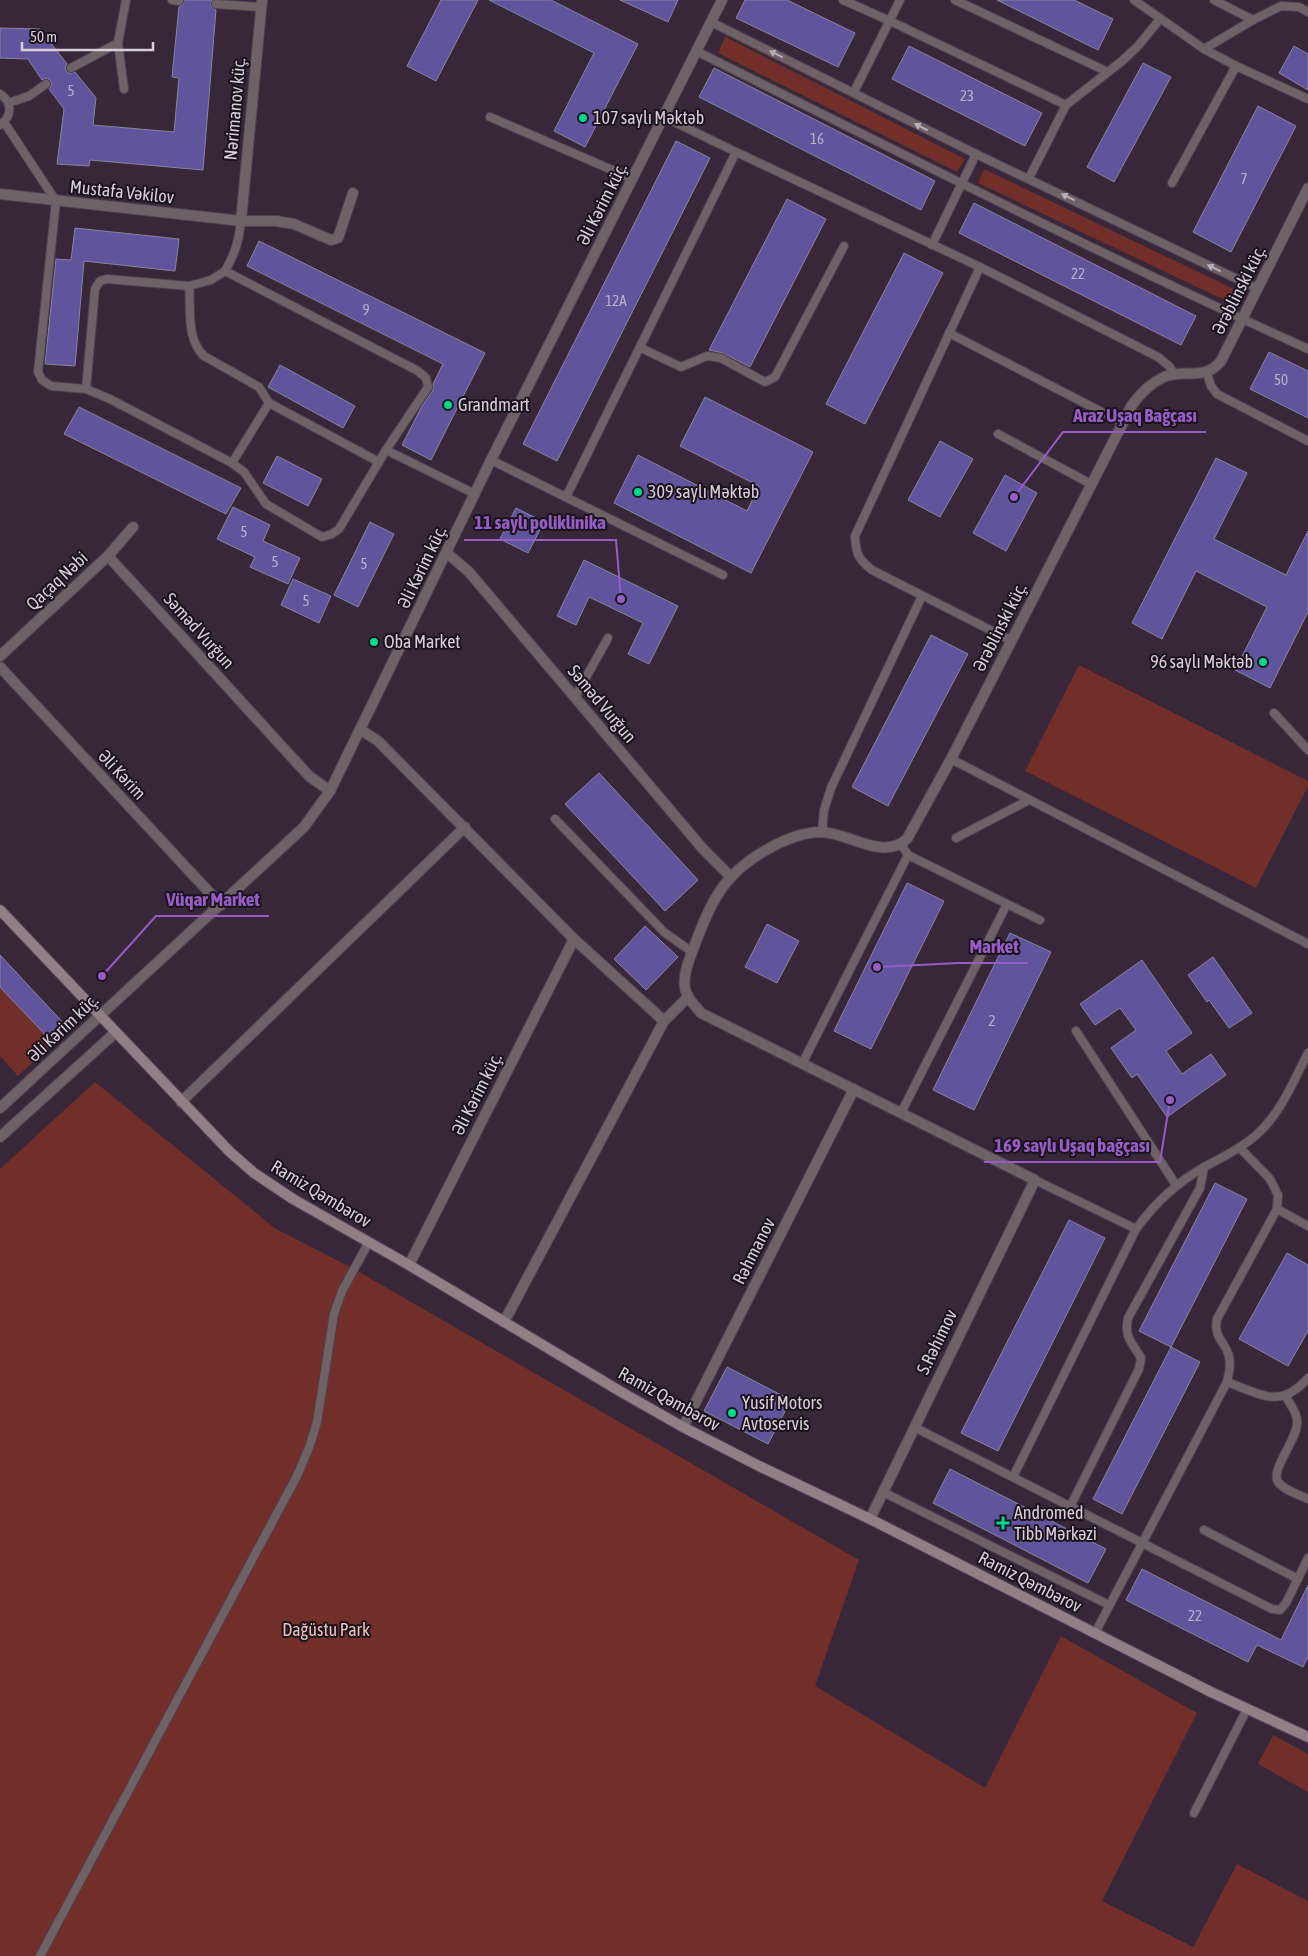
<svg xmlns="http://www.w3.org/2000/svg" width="1308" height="1956" font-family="'Asap Condensed',sans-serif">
	<rect width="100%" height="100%" fill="#372739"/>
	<g fill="#722e28">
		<polygon points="725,37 726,37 965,159 957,172 718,53"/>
		<polygon points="984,169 1240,292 1235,305 978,183"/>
		<polygon points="1079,665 1308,781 1308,786 1256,888 1025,771"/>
		<polygon points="0,987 53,1043 18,1076 0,1056"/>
		<polygon points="95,1082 276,1229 354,1269 859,1560 815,1686 985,1788 1061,1636 1197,1713 1102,1901 1193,1947 1237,1864 1308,1901 1308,1956 0,1956 0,1169"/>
		<polygon points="1273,1735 1308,1754 1308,1792 1258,1764"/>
	</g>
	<g fill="#60549d" stroke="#88869f">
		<polygon points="184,0 212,0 211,6 216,10 203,170 90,160 89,166 57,164 64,109 49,89 52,84 50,80 46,78 42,80 28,59 0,58 0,28 40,29 67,64 65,67 66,71 70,74 75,72 96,98 93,125 174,132 179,78 172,77 179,7 183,5"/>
		<polygon points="441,0 478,0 436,81 407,66"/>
		<polygon points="489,0 551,0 638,44 585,147 554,131 594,53"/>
		<polygon points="620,0 678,0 668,22"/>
		<polygon points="745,0 787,0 855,33 838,67 736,18"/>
		<polygon points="997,0 1074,0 1113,19 1098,50"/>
		<polygon points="909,46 1042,113 1025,146 892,79"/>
		<polygon points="1294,46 1308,54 1308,90 1279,73"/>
		<polygon points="1143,63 1171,77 1114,182 1087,167"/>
		<polygon points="714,68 935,181 921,210 699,97"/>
		<polygon points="1258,106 1296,126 1231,252 1193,232"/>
		<polygon points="676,141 710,158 557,461 523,444"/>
		<polygon points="787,199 826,219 750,367 723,353 709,350"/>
		<polygon points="974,203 1196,316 1181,345 959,233"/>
		<polygon points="75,228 179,239 175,271 84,261 75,366 45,364 56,259 71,260"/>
		<polygon points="259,241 485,353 431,460 402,445 422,406 433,390 433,384 443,364 247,266"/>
		<polygon points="904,253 943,273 865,424 826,404"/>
		<polygon points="1269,352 1308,371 1308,418 1250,389"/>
		<polygon points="280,365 355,406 343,428 268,387"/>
		<polygon points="705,397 813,452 751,573 614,503 638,455 747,511 759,486 680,446"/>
		<polygon points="79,407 241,488 226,514 64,434"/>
		<polygon points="940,441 973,459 940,517 908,500"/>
		<polygon points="277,456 322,479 308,506 263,483"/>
		<polygon points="1216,458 1247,473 1214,539 1286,575 1308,531 1308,612 1270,688 1235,670 1267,607 1196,571 1162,639 1132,623"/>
		<polygon points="1005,475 1037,493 1006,551 973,533"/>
		<polygon points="233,507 270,525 263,541 300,558 288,584 250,567 255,557 217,539"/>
		<polygon points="516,508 544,522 528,553 500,539"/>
		<polygon points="370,522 394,534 358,607 334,595"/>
		<polygon points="584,560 678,606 649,664 628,654 643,623 589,597 576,625 557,616"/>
		<polygon points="293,579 331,596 319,623 281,605"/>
		<polygon points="931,635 968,654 888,806 852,787"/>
		<polygon points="599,773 698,880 665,911 565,804"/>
		<polygon points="907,883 944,901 871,1049 834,1031"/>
		<polygon points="767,924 799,941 777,983 745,967"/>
		<polygon points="645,926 678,957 646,990 614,959"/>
		<polygon points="1010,933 1051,952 974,1110 933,1090"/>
		<polygon points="0,955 68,1028 53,1043 0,987"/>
		<polygon points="1213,957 1252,1013 1229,1028 1209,1000 1207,1002 1188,975"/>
		<polygon points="1142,960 1192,1033 1166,1051 1182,1074 1211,1054 1226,1075 1167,1117 1137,1074 1132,1078 1111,1048 1136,1030 1120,1008 1095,1025 1080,1004"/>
		<polygon points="1215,1183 1247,1199 1171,1347 1139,1331"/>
		<polygon points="1069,1220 1105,1238 998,1451 961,1433"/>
		<polygon points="1287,1253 1308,1265 1308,1331 1288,1366 1239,1339"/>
		<polygon points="1171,1347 1200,1362 1122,1514 1093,1499"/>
		<polygon points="727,1367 791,1400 768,1444 704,1411"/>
		<polygon points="950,1469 1106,1549 1088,1583 933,1503"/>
		<polygon points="1142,1569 1281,1640 1308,1585 1308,1657 1303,1667 1257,1645 1248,1662 1126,1600"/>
	</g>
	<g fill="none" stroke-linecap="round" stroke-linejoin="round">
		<g stroke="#514253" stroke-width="10">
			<g id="lane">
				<polyline points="172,0 179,1"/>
				<polyline points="843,0 890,21 1066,105"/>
				<polyline points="955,0 1108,72"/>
				<polyline points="1134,0 1204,49 1236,66 1308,99"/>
				<polyline points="1214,0 1253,20"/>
				<polyline points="216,4 261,7"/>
				<polyline points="711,22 976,154 1258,289"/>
				<polyline points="1204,49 1253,20 1281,6 1299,7 1308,12"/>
				<path d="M 696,51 C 899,152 1101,255 1308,349"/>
				<polyline points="71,68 118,43"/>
				<polyline points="124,89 118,43 126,0"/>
				<polyline points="854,92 900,0"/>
				<path d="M 0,94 C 13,102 12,117 0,125"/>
				<polyline points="8,103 29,96 46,84"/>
				<polyline points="490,117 633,179"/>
				<path d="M 664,117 L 736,152 L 980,267 L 855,536 C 856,554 858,559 872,570 L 1010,640"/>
				<path d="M 4,122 L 56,201 L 38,372 L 42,380 L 51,386 L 86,389 L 110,399 L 232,463 L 244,472 L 266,504 L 322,537 L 332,534 L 339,529 L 386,450 L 428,387 L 426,378 L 418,371 L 225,271 C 235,254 239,240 241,221"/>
				<polyline points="1029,178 1066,105 1122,61 1138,46 1160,19"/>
				<polyline points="1172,183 1236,66"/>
				<polyline points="932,245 976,154"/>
				<polyline points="980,267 1158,357 1169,366 1174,374"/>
				<path d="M 189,286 C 191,309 186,339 204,356 L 259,387 L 269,403 L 379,462"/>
				<polyline points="949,333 1123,423"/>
				<polyline points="641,348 681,367 707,356 721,358 765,382 775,377 844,246"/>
				<polyline points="1207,373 1211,386 1217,394 1308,441"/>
				<polyline points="86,389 95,289 100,281 107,279 189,286 211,280 225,271"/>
				<polyline points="998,434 1091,484"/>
				<polyline points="386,450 475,494"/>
				<polyline points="491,460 723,575"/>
				<polyline points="232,463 269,403"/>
				<polyline points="566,497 736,152"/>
				<polyline points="575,697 608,638"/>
				<polyline points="1274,713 1308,750"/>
				<polyline points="951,759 1308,944"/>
				<polyline points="555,819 664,932 692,952"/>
				<polyline points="822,832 824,810 831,788 922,596"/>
				<polyline points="956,838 1029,800"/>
				<polyline points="1007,904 1040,920"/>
				<polyline points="1076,1031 1176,1185"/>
				<polyline points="802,1064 908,855"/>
				<polyline points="901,1113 1007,904 908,855 901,844"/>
				<polyline points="1240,1148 1270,1179 1278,1195 1277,1209"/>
				<polyline points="1035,1180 1136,1229"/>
				<path d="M 1227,1382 C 1261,1394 1280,1410 1308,1378"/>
				<path d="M 1286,1397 C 1290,1404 1297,1412 1297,1421 C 1299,1438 1270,1469 1278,1482 C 1284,1490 1299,1495 1308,1499"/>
				<polyline points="914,1427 1272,1609 1280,1610 1286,1603 1308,1558"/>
				<path d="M 1013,1477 L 1136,1229 C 1155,1203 1177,1182 1206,1166 C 1223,1157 1240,1149 1255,1136 C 1280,1115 1293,1082 1308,1053"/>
				<polyline points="883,1492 1109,1605"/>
				<path d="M 1070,1507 L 1139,1369 L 1141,1358 C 1132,1342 1124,1338 1128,1318 L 1200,1188 L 1204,1167"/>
				<polyline points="1204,1530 1298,1579"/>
				<path d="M 1095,1633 L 1227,1382 C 1229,1374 1231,1364 1229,1357 C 1226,1341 1213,1339 1217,1319 L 1277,1209 L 1308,1226"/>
				<polyline points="1194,1813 1247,1709"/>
				<polyline points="40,1956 298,1474 310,1445 317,1422 334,1314 342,1291 369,1242"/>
			</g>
		</g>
		<g stroke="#514253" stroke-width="12">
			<g id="street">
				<polyline points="0,194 241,221 276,221 294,224 331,240 338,238 353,193"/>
				<polyline points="241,221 262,0"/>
				<polyline points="447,553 469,572 703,849 731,877"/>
				<polyline points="108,556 309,776 330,791"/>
				<polyline points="0,656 108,556 133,527"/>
				<polyline points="0,667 221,905"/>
				<polyline points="361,730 378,741 574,939 664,1021 688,997"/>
				<polyline points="181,1102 465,827"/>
				<polyline points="0,1108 304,827 330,791 491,460 722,0"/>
				<polyline points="0,1137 116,1032"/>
				<polyline points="409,1265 574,939"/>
				<polyline points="504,1322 664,1021"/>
				<polyline points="683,1427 854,1089"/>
				<path d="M 870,1519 L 1035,1180 L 701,1013 C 697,1008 692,1003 689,998 C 679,984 688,962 694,947 C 703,923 713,896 731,877 C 751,856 791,832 821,832 C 850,833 882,861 907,839 L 951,759 L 1132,405 C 1140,394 1150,383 1164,377 C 1185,368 1204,382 1221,361 L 1308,188"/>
			</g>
		</g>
		<g stroke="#514253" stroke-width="12">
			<polyline id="secondary" points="0,910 230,1152 254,1173 293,1199 409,1265 623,1393 683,1427 757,1465 870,1519 1211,1692 1308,1737"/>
		</g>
		<use href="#lane" stroke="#6e6266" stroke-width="8"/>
		<use href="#street" stroke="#6e6266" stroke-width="10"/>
		<use href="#secondary" stroke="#927e85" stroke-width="10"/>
	</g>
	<defs><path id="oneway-solid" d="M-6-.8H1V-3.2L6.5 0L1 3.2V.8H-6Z" transform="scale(1.25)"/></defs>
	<g fill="#b8aeb7">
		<use href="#oneway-solid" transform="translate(776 54) rotate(-154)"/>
		<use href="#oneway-solid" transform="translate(921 127) rotate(-153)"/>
		<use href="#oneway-solid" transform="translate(1068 197) rotate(-154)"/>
		<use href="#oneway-solid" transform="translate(1214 268) rotate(-154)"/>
	</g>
	<g fill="#00d98c" stroke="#1a131b" stroke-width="2">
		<circle cx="583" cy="118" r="5"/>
		<circle cx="448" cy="405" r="5"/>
		<circle cx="638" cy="492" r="5"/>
		<circle cx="374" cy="642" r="5"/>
		<circle cx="1263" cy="662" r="5"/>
		<circle cx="732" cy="1413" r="5"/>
		<path d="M1000.5 1515.5h5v5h5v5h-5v5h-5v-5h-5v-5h5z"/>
	</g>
	<g text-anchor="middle" stroke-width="4" stroke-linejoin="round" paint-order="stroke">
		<g font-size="15" fill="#bab0cb">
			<text x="71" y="96">5</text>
			<text x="967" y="101">23</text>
			<text x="817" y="144">16</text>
			<text x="1244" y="184">7</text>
			<text x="1078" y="279">22</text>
			<text x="616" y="306">12A</text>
			<text x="366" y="315">9</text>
			<text x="1281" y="385">50</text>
			<text x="244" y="537">5</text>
			<text x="275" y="567">5</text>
			<text x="364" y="569">5</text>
			<text x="306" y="606">5</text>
			<text x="992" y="1026">2</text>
			<text x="1195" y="1621">22</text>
		</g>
		<g font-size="18" fill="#d8ceda" stroke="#1a131b">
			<text transform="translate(235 109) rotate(-85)" y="6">Nərimanov küç.</text>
			<text transform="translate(122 192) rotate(6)" y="6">Mustafa Vəkilov</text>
			<text transform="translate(602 204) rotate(-63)" y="6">Əli Kərim küç.</text>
			<text transform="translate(1239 290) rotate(-63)" y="6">Ərəblinski küç.</text>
			<text transform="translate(422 567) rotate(-64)" y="6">Əli Kərim küç.</text>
			<text transform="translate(57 581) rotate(-43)" y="6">Qaçaq Nəbi</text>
			<text transform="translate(1000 627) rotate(-63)" y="6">Ərəblinski küç.</text>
			<text transform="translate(199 631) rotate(48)" y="6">Səməd Vurğun</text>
			<text transform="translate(602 704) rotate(50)" y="6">Səməd Vurğun</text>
			<text transform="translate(122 775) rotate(47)" y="6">Əli Kərim</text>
			<text transform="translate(63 1028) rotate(-43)" y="6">Əli Kərim küç.</text>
			<text transform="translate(477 1094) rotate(-63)" y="6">Əli Kərim küç.</text>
			<text transform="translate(321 1194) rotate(31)" y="6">Ramiz Qəmbərov</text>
			<text transform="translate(754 1251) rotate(-63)" y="6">Rəhmanov</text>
			<text transform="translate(937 1342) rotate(-64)" y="6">S.Rəhimov</text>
			<text transform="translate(669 1399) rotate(29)" y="6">Ramiz Qəmbərov</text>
			<text transform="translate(1030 1582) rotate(27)" y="6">Ramiz Qəmbərov</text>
		</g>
		<g font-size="18" fill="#d8ceda" stroke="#1a131b" text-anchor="start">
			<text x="593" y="124">107 saylı Məktəb</text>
			<text x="458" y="411">Grandmart</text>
			<text x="648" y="498">309 saylı Məktəb</text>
			<text x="384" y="648">Oba Market</text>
			<text x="1253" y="668" text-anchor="end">96 saylı Məktəb</text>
			<text x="742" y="1409">Yusif Motors<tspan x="742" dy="21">Avtoservis</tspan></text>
			<text x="1014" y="1519">Andromed<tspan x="1014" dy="21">Tibb Mərkəzi</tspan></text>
		</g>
		<g font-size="18" fill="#f0bfb8" stroke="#1a131b">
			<text x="326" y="1636">Dağüstu Park</text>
		</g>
	</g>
	<path fill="none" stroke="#975dc7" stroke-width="2" d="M1014 497L1063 432H1206M621 599L616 540H464M102 976L156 916H269M877 967L959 963H1028M1170 1100L1160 1162H984"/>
	<g fill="#975dc7" stroke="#1a131b" stroke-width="2">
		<circle cx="1014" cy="497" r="5"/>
		<circle cx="621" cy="599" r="5"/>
		<circle cx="102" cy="976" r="5"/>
		<circle cx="877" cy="967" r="5"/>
		<circle cx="1170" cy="1100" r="5"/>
	</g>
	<g font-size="19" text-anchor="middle" font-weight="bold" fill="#975dc7" stroke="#1a131b" stroke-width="4" stroke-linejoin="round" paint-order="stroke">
		<text x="1135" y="422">Araz Uşaq Bağçası</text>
		<text x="540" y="529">11 saylı poliklinika</text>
		<text x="213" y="906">Vüqar Market</text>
		<text x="994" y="953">Market</text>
		<text x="1072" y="1152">169 saylı Uşaq bağçası</text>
	</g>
	<path d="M22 42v8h131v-8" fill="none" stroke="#d8ceda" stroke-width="2.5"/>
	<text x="30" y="42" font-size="15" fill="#d8ceda" stroke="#1a131b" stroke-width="4" paint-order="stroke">50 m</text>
</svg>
